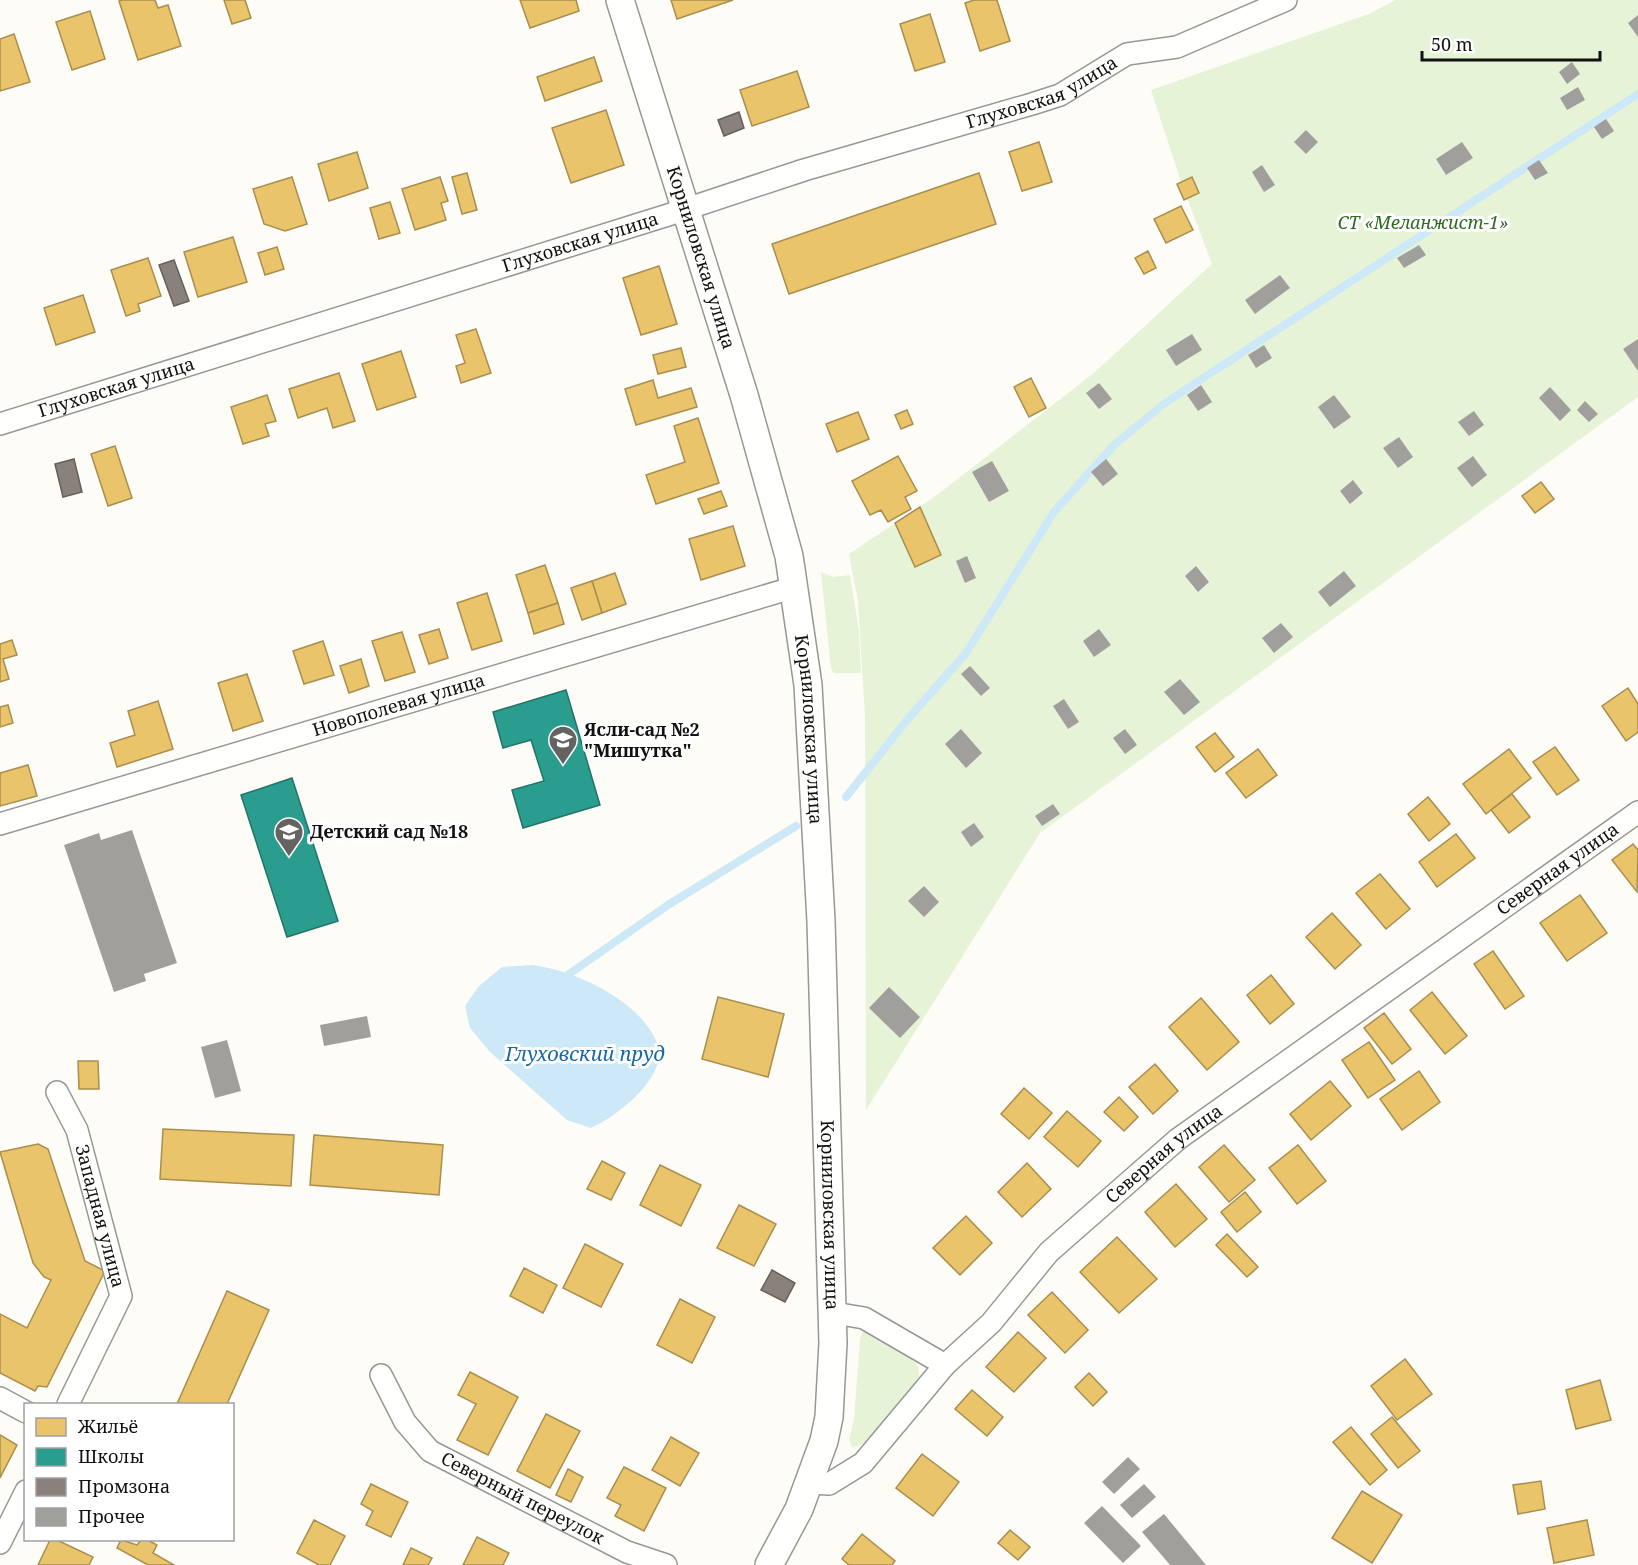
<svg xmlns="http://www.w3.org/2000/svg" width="1638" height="1565" font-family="'Noto Serif',serif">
	<rect width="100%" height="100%" fill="#fdfcf7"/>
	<g fill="#e7f3d7">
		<polygon points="1395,0 1638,0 1638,397 1040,833 866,1110 865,716 858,602 849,554 937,495 1095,372 1212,264 1181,182 1151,90 1369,14"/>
		<polygon points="821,572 833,577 850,575 859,631 861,673 834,673 831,669"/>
		<path d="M 863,1332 C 875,1335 910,1355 917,1365 C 920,1371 919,1378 918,1384 L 873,1439 L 853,1448 L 849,1440 L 854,1419 L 860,1339 Z"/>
	</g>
	<path fill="#cde8f7" d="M 532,965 C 574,970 640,1000 657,1043 C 670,1076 617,1116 591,1128 L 567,1120 L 490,1052 L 470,1028 L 465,1006 L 479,986 L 502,967 Z"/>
	<g fill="#e9c46a" stroke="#a88e4f" stroke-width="1.5">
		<polygon points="123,0 155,0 158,8 168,5 181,46 138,60 119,1"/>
		<polygon points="224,0 245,0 251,18 232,24"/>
		<polygon points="520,0 576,0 579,11 530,28"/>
		<polygon points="671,0 733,0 677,19"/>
		<polygon points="974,0 997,0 1010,41 980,51 965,3"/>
		<polygon points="90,11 105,59 72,70 56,22"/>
		<polygon points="930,14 945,62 915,71 900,24"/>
		<polygon points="14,34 30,82 0,91 0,39"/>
		<polygon points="594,57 602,81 545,101 537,77"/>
		<polygon points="797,71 809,107 752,126 740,90"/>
		<polygon points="606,110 624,165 571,183 552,128"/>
		<polygon points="1039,142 1052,182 1022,191 1009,152"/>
		<polygon points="357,152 368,188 329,201 318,164"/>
		<polygon points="467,173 477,210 462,214 452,177"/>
		<polygon points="979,173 996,224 789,294 772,244"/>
		<polygon points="292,177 307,224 285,231 264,224 253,189"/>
		<polygon points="440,177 448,201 441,203 446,220 415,230 402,189"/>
		<polygon points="1192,177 1199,193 1184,200 1177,184"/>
		<polygon points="390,202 400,233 379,239 370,208"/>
		<polygon points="1181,206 1193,230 1166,243 1154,219"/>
		<polygon points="233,237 247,282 198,297 184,252"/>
		<polygon points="277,247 284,269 265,275 258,253"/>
		<polygon points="1148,251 1156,268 1144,274 1135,258"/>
		<polygon points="148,258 161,296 138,304 140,311 126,316 111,270"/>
		<polygon points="659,266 677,324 641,335 623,278"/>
		<polygon points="83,295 95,332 56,345 44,308"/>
		<polygon points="476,329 491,373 461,383 456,366 465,363 456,335"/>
		<polygon points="681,348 686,367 658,374 653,355"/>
		<polygon points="401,351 416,397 377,410 362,364"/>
		<polygon points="339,373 355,421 333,428 327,408 298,418 289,389"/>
		<polygon points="1031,378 1046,408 1029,417 1014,387"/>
		<polygon points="653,380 658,398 691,388 697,407 636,425 625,389"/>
		<polygon points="267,395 276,421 265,424 269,436 243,444 231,407"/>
		<polygon points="907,410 913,424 901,429 895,415"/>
		<polygon points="858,412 869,439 837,452 826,424"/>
		<polygon points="698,418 719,483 656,504 646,475 685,462 674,426"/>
		<polygon points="115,446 132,498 108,506 91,454"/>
		<polygon points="898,456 917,491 905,497 911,509 888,522 881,510 870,515 852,481"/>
		<polygon points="1541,482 1554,499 1535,513 1522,496"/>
		<polygon points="721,491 727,506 704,514 698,499"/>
		<polygon points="920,507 941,555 915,567 895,523"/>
		<polygon points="733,526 745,566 701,580 689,539"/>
		<polygon points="545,565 558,603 528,613 516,575"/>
		<polygon points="615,573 626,604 602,613 592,581"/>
		<polygon points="592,581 602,613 582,620 571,588"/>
		<polygon points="487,593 502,641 472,650 457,603"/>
		<polygon points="558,603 564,624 534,634 528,613"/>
		<polygon points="439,629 448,658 429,664 419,635"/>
		<polygon points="402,632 415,672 385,681 372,641"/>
		<polygon points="12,640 17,655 3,659 9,679 0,682 0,644"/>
		<polygon points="323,641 334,675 304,684 293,651"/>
		<polygon points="361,659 369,686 349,693 340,666"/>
		<polygon points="247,674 263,721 233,731 218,683"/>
		<polygon points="1628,688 1638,704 1638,732 1626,741 1602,706"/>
		<polygon points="158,701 173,749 117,767 110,743 135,735 128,711"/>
		<polygon points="8,705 13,723 0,727 0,707"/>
		<polygon points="1215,733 1234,757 1215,772 1196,747"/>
		<polygon points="1555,747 1579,780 1557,795 1533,762"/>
		<polygon points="1258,749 1277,775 1246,798 1226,773"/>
		<polygon points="1509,749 1531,778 1486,814 1463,784"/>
		<polygon points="28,765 37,796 0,806 0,773"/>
		<polygon points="1512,794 1530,817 1509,833 1491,810"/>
		<polygon points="1428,797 1450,824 1429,841 1408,814"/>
		<polygon points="1456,834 1475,858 1437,887 1419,862"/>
		<polygon points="1633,844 1638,850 1637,892 1612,860"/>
		<polygon points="1380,874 1410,909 1386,929 1356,893"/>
		<polygon points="1580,895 1607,933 1567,961 1540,923"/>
		<polygon points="1332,913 1361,945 1335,969 1306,937"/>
		<polygon points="1493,951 1524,996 1505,1009 1474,964"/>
		<polygon points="1271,975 1294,1004 1270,1024 1247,995"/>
		<polygon points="1432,992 1467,1036 1445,1054 1410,1010"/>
		<polygon points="718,997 784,1014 768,1077 702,1059"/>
		<polygon points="1201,998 1239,1042 1207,1070 1169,1027"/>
		<polygon points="1384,1013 1411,1049 1392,1064 1364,1028"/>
		<polygon points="1369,1042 1395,1080 1368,1098 1342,1060"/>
		<polygon points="78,1061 98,1061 99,1089 79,1089"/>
		<polygon points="1155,1064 1178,1091 1153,1114 1129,1087"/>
		<polygon points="1419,1071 1440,1102 1402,1130 1380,1099"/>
		<polygon points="1330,1081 1351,1106 1311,1140 1290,1114"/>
		<polygon points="1024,1088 1052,1113 1029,1139 1001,1114"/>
		<polygon points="1119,1097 1138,1117 1124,1131 1104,1112"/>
		<polygon points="1067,1111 1101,1141 1078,1167 1044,1137"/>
		<polygon points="163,1129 294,1135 291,1186 160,1179"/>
		<polygon points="314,1135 443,1145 439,1195 310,1185"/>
		<polygon points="38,1144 48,1149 85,1261 105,1271 47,1387 38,1386 35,1391 0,1373 0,1314 27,1328 51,1280 44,1277 33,1263 0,1152"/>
		<polygon points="1224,1145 1255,1180 1229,1202 1199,1167"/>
		<polygon points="1298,1145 1326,1181 1297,1204 1269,1168"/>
		<polygon points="602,1161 625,1173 611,1200 587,1189"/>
		<polygon points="1027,1163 1051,1189 1022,1217 998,1192"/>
		<polygon points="660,1165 701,1185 681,1226 640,1205"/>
		<polygon points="1176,1184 1207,1219 1175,1247 1145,1212"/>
		<polygon points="1245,1192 1261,1212 1237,1232 1221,1212"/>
		<polygon points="739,1205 776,1224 754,1266 717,1248"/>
		<polygon points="966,1216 992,1243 960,1275 933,1248"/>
		<polygon points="1227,1234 1258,1267 1247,1277 1216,1245"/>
		<polygon points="1117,1237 1157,1279 1119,1313 1080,1272"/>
		<polygon points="585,1244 623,1264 601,1307 563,1288"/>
		<polygon points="524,1268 557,1285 543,1313 510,1296"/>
		<polygon points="227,1291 269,1310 227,1404 177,1404"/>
		<polygon points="1052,1292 1088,1330 1065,1353 1028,1315"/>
		<polygon points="680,1299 715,1317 692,1363 657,1345"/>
		<polygon points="1018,1332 1046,1358 1014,1392 986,1367"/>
		<polygon points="1405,1359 1432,1394 1397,1420 1371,1386"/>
		<polygon points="470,1372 518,1397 488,1455 457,1440 476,1404 458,1395"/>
		<polygon points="1089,1373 1107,1392 1093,1406 1075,1387"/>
		<polygon points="1600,1380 1611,1420 1576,1429 1566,1390"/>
		<polygon points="972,1390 1003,1417 987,1436 955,1409"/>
		<polygon points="546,1414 580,1431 550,1488 517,1471"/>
		<polygon points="1392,1417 1420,1451 1398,1468 1371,1434"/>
		<polygon points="1351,1427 1387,1470 1370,1485 1333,1442"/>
		<polygon points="0,1435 17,1445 0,1478"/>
		<polygon points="671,1437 699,1453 680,1486 652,1470"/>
		<polygon points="922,1454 959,1482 933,1516 896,1488"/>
		<polygon points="624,1467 666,1488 644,1531 615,1516 621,1505 607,1498"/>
		<polygon points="568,1469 583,1477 571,1502 556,1495"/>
		<polygon points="1541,1481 1545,1509 1518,1514 1513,1485"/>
		<polygon points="371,1484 408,1502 391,1537 366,1525 373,1511 361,1504"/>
		<polygon points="1362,1491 1402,1515 1372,1563 1332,1538"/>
		<polygon points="314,1520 345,1536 330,1565 319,1565 297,1553"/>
		<polygon points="1587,1520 1594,1555 1554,1563 1547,1528"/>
		<polygon points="1010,1530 1030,1547 1018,1560 998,1543"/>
		<polygon points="862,1534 895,1561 892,1565 849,1565 842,1559"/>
		<polygon points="477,1537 509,1553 503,1565 463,1565"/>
		<polygon points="50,1540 57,1540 93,1557 89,1565 38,1565"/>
		<polygon points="121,1540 137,1545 141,1540 148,1540 157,1545 153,1553 174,1565 148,1565 117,1548"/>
		<polygon points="411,1548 432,1558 428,1565 403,1565"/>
	</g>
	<g fill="#2a9d8f" stroke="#227369" stroke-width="1.5">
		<polygon points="566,690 600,805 523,828 512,790 544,781 531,740 503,748 493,712"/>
		<polygon points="292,778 338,921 287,937 241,795"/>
	</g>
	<g fill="#8a817c" stroke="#665f5c" stroke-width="1.5">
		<polygon points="739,112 744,128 724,136 718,120"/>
		<polygon points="174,260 189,301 174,306 159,265"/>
		<polygon points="74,459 82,492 63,497 55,464"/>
		<polygon points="772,1270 795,1283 785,1302 761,1290"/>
	</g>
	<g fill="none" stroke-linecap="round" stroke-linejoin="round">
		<g stroke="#cde8f7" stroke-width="8">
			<polyline points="846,797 907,720 966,653 1054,512 1114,445 1165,403 1638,94"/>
			<polyline points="569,974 668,905 796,826"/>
		</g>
	</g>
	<g fill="#a19f9c">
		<polygon points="1638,15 1638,37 1628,23"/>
		<polygon points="1572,62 1580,74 1567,84 1559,72"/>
		<polygon points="1578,87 1585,100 1567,110 1560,98"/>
		<polygon points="1606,119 1614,131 1602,139 1594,127"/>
		<polygon points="1306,130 1318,142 1306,154 1294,142"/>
		<polygon points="1462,142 1473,158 1446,175 1436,159"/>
		<polygon points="1539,160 1548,173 1535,180 1527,168"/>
		<polygon points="1262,165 1275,185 1264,192 1252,172"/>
		<polygon points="1419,245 1426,255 1404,268 1397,258"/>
		<polygon points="1280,275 1290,288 1255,314 1245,300"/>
		<polygon points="1192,334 1202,350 1176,366 1166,350"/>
		<polygon points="1638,339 1638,371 1623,349"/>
		<polygon points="1264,345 1272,358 1256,368 1248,355"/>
		<polygon points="1099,383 1112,399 1099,409 1086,393"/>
		<polygon points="1201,385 1212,402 1198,411 1187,395"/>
		<polygon points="1550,387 1571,410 1560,421 1539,398"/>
		<polygon points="1334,395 1351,417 1334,429 1318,407"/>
		<polygon points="1585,401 1598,414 1589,422 1577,410"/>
		<polygon points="1474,411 1484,425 1469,436 1458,422"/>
		<polygon points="1399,437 1413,457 1398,468 1383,448"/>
		<polygon points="1473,456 1487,475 1472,487 1457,468"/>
		<polygon points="1106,459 1118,474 1103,486 1091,472"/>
		<polygon points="992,461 1009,491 989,502 972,472"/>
		<polygon points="1353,480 1363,493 1350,504 1340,491"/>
		<polygon points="967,556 976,578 965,583 956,561"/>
		<polygon points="1196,566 1209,582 1198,592 1185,576"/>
		<polygon points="1344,571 1356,586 1330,607 1318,592"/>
		<polygon points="1281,623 1293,637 1274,653 1262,638"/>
		<polygon points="1099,629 1111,645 1094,657 1083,641"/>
		<polygon points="970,666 990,688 981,696 961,674"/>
		<polygon points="1180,679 1200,702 1184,715 1164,692"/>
		<polygon points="1064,699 1079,722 1068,729 1053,706"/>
		<polygon points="961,729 982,753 966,768 945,744"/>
		<polygon points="1125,729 1137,745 1125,754 1113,738"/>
		<polygon points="1053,804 1060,814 1042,826 1035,816"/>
		<polygon points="974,823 984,837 971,847 961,832"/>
		<polygon points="132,830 177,963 144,974 146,981 114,992 64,845 99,833 101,840"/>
		<polygon points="924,886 939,902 924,917 908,901"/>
		<polygon points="889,987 920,1017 900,1038 869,1008"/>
		<polygon points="367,1016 371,1037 324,1046 320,1025"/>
		<polygon points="227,1040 241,1091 215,1098 201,1047"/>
		<polygon points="1128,1457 1140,1469 1114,1494 1102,1482"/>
		<polygon points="1144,1484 1156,1497 1132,1518 1120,1505"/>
		<polygon points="1102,1506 1141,1546 1123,1563 1084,1523"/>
		<polygon points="1164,1514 1206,1565 1170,1565 1142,1532"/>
	</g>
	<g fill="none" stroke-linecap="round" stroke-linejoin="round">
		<g stroke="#979795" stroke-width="24">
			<g id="minor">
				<path id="s1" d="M 0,424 L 668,215 L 804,170 L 1032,104 L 1060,95 L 1127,54 L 1177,47 L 1286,0"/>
				<path id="s2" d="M 0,824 L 795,587"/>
				<path id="s3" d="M 57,1092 L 77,1130 L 121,1296 L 68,1404"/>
				<polyline points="834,1313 864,1318 945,1365"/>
				<path id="s4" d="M 381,1375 L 405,1422 L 430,1451 L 627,1552 L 666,1565"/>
				<polyline points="0,1398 26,1412"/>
				<path id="s5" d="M 810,1483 L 829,1484 L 863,1463 L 945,1365 L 991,1323 L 1049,1252 L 1178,1139 L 1638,812"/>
				<polyline points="0,1543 26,1491"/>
			</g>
		</g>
		<g stroke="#979795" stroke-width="30">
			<g id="tertiary">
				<path id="s6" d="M 620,0 L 744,395 L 789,556 L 808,685 L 821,921 L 833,1343 L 829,1417 L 824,1441 L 799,1509 L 769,1565"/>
			</g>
		</g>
		<use href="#minor" stroke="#fffffe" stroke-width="21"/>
		<use href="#tertiary" stroke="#fffffe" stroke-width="27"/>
	</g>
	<defs>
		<g id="school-pin" transform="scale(1.5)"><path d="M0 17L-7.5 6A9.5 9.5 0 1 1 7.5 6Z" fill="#646362" stroke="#fff"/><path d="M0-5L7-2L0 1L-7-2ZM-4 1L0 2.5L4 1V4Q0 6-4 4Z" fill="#fff"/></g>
	</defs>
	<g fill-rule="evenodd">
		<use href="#school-pin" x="563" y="740"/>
		<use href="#school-pin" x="289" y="832"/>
	</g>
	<g text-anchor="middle" stroke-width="6" stroke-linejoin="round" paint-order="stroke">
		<g font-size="18" fill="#111" stroke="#fff">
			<text dy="6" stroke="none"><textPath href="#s1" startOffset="1094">Глуховская улица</textPath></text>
			<text dy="6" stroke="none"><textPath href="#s1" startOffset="608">Глуховская улица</textPath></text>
			<text dy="6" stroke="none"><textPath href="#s6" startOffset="270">Корниловская улица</textPath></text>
			<text dy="6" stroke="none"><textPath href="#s1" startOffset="122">Глуховская улица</textPath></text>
			<text dy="6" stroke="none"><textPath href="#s2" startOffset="416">Новополевая улица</textPath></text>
			<text dy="6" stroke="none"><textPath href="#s6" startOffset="756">Корниловская улица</textPath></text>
			<text dy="6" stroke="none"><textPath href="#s5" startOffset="978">Северная улица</textPath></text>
			<text dy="6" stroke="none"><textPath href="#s5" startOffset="492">Северная улица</textPath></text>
			<text dy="6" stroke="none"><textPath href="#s6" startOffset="1242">Корниловская улица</textPath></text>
			<text dy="6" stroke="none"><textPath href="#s3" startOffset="132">Западная улица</textPath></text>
			<text dy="6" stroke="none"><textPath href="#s4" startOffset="195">Северный переулок</textPath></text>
		</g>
		<g font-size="18" font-style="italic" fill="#2f6b1f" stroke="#fff">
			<text x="1423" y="229">СТ «Меланжист-1»</text>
		</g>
		<g font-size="18" font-weight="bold" fill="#111" stroke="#fff" text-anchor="start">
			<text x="584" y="736">Ясли-сад №2<tspan x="584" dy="21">"Мишутка"</tspan></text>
			<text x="310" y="838">Детский сад №18</text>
		</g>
		<g font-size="20" font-style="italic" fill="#1768a6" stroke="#fff">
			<text x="585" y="1061">Глуховский пруд</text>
		</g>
	</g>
	<rect x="24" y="1403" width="210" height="138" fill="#ffffff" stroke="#a0a0a0" stroke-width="1.5"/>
	<rect x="36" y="1418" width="30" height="18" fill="#e9c46a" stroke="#a0a0a0" stroke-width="1.5"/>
	<text x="78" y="1433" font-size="18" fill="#111111">Жильё</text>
	<rect x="36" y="1448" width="30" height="18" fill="#2a9d8f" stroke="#a0a0a0" stroke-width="1.5"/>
	<text x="78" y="1463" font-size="18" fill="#111111">Школы</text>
	<rect x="36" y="1478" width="30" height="18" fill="#8a817c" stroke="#a0a0a0" stroke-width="1.5"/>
	<text x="78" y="1493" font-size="18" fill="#111111">Промзона</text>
	<rect x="36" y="1508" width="30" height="18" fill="#a19f9c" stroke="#a0a0a0" stroke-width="1.5"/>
	<text x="78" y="1523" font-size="18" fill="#111111">Прочее</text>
	<path d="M1422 51v9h178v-9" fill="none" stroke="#111111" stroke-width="3"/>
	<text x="1431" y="51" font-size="18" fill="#111111" stroke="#ffffff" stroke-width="4.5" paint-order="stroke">50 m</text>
</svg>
